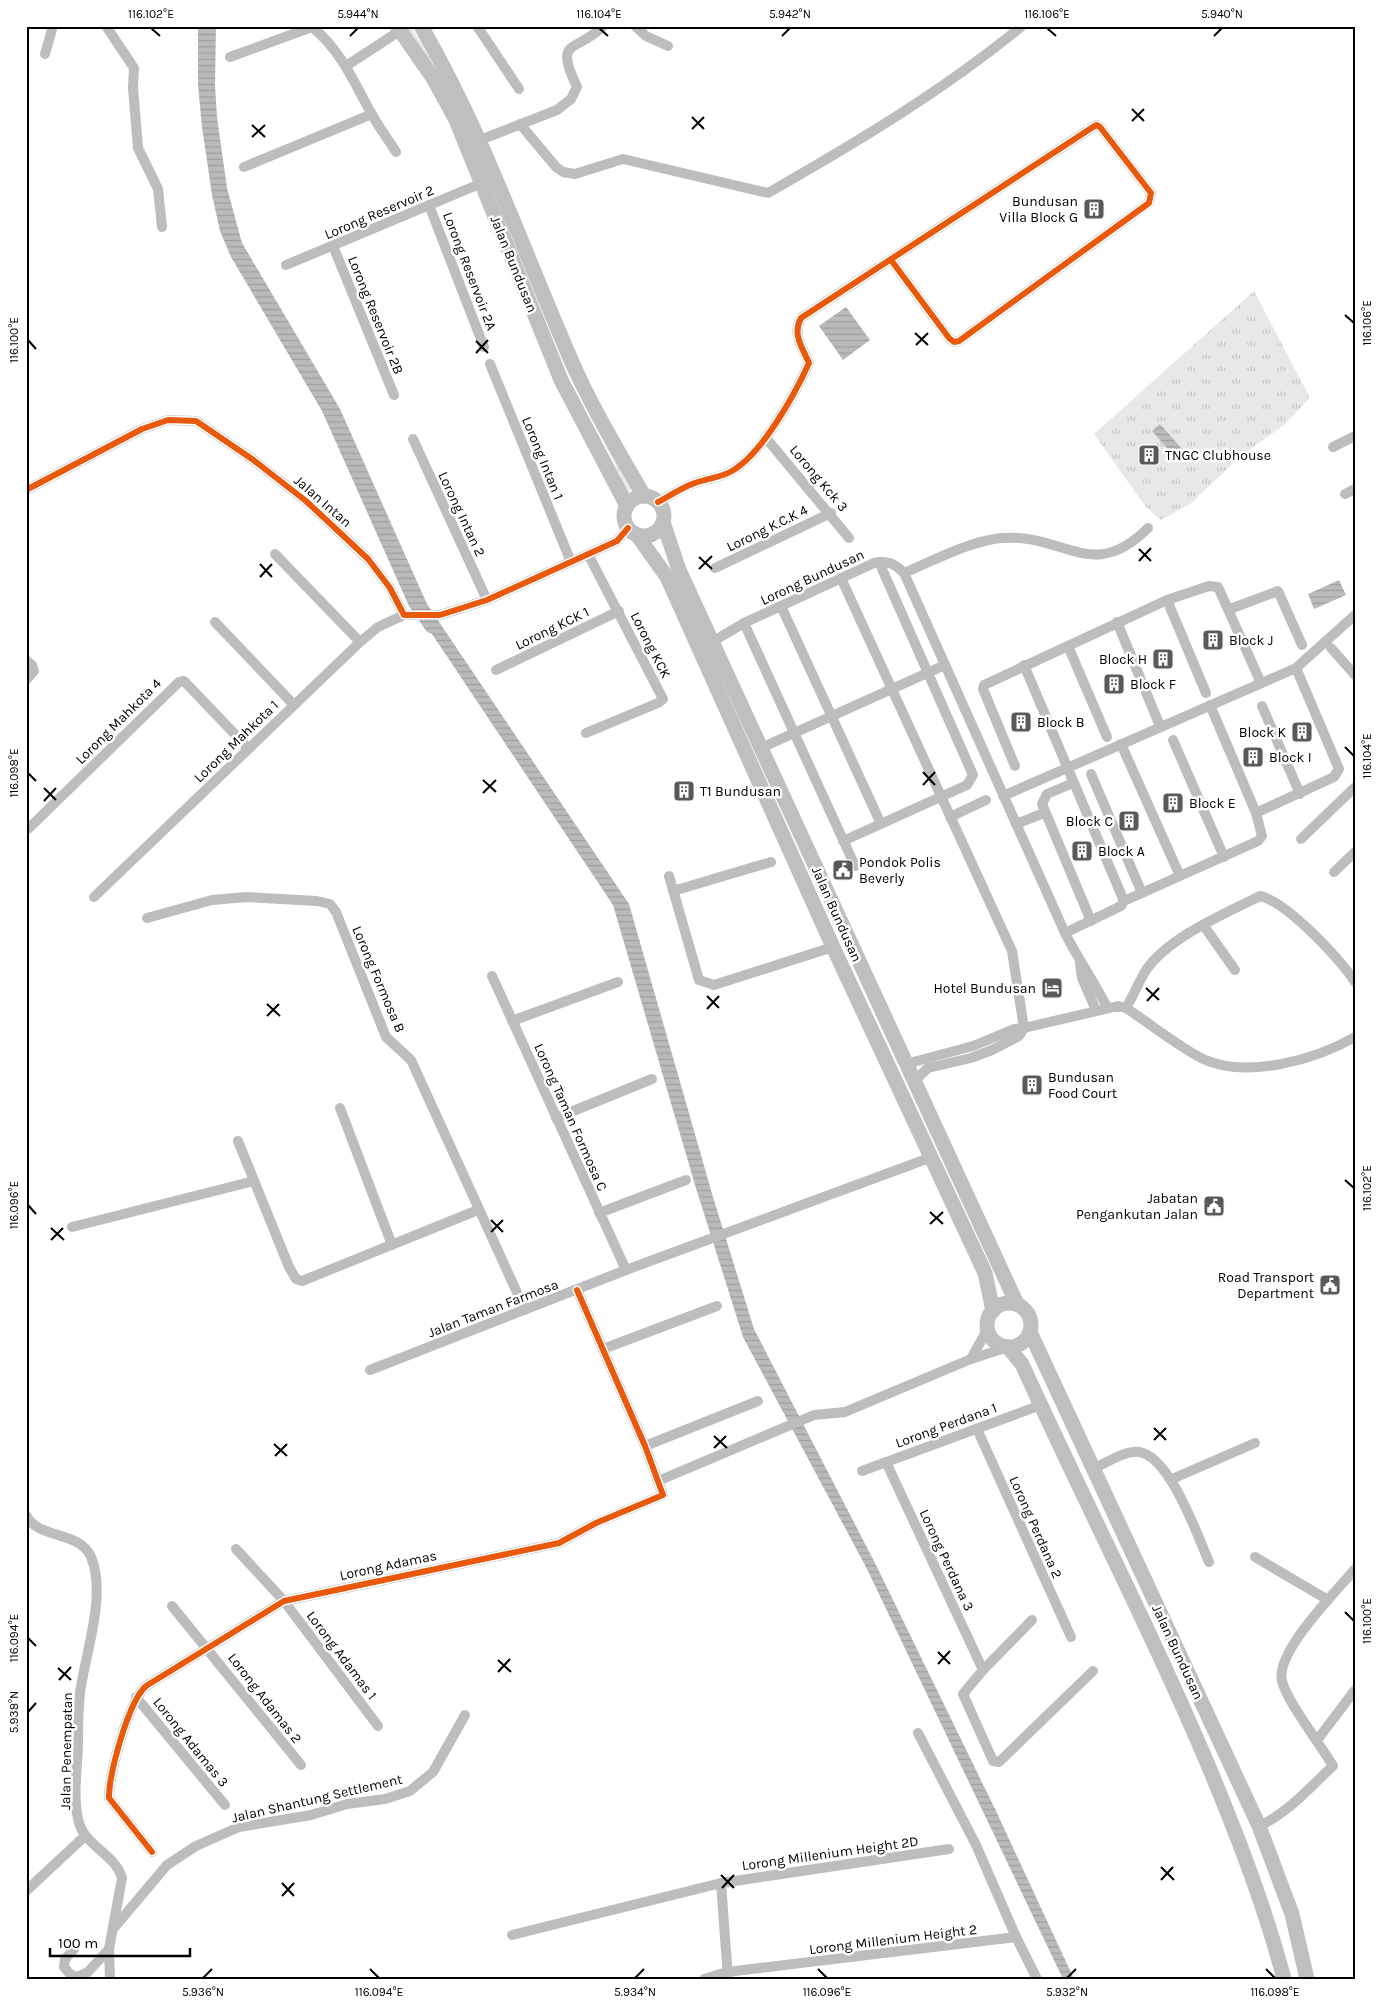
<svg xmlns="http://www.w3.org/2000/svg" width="1381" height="2005" font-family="Karla,sans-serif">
	<defs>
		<pattern id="grass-tufts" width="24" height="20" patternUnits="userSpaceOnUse" patternTransform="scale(1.25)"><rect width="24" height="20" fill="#e8e8e8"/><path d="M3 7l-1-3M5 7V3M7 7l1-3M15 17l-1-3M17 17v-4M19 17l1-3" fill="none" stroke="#c5c5c5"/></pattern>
		<pattern id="water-rules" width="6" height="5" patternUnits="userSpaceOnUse" patternTransform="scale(1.25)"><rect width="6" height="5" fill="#bababa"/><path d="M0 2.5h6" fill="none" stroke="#9e9e9e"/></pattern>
	</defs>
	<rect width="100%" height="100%" fill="#fff"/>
	<g fill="url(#grass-tufts)">
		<polygon points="406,26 410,26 438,67 637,487 626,493 617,468 563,363 494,194 435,68"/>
		<polygon points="1254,291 1310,398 1283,426 1243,454 1190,504 1161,520 1145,506 1094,434"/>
	</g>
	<g fill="url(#water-rules)">
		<polygon points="198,26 216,26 215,85 217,117 227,188 242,243 340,409 427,604 629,904 713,1197 754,1329 876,1565 996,1811 1074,1979 1063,1979 867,1569 743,1337 695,1185 613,905 432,634 427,632 409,606 322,411 231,257 220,231 212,195 202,127 198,85"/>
		<polygon points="846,307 870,340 843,360 819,326"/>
		<polygon points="1160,424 1183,450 1175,457 1152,431"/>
		<polygon points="1339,580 1346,595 1314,609 1308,594"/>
	</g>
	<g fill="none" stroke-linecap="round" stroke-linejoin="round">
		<g stroke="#bdbdbd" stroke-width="10">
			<polyline points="106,26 134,68 133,88 138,148 158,189 162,227"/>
			<polyline points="477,26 519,89"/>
			<polyline points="635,26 646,36 668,46"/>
			<polyline points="45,54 53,26"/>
			<path d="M 230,57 L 312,27 C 340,49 354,82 371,113 C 378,126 388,139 396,152"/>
			<polyline points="346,66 401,30"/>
			<path d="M 520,124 L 556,167 L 563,172 L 575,174 L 623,159 L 768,193 C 857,142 943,91 1022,26"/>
			<path d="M 480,140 L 557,110 L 571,99 L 577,87 C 553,37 577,53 603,26"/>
			<polyline points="244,167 372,114"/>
			<polyline points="429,205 484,347"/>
			<polyline points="333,246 394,395"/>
			<polyline points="286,265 482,183"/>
			<polyline points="490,364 571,562"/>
			<polyline points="766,438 849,538"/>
			<polyline points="413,439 487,600"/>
			<polyline points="1333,447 1355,436"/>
			<polyline points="26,490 142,429 168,420 196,421 252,459 306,501 368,559 390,588 404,615 440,615 487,600 617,541 628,528"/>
			<polyline points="1345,494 1355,489"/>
			<path d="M 658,502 C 669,496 680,489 692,484 C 704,479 720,478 732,471 C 762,454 795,394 809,363 C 802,347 792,334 801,318 L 1093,127 L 1097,125 L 1100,127 L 1151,193 L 1149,203 L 959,341 L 954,342 L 949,338 L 891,260"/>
			<polyline points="275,554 360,642"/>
			<polyline points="715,568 831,513"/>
			<path d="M 904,573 C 935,560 967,542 1001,538 C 1065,533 1092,584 1148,528"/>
			<polyline points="841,578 1012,951 1024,1028 1019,1036 992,1050 971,1058 928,1068 913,1082"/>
			<polyline points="1167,600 1206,693"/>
			<polyline points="781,606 881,824"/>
			<polyline points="1230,609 1278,591 1302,645"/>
			<polyline points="215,622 294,705"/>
			<polyline points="1117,622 1160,726"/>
			<polyline points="744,623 855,866"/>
			<path d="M 712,642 L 744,623 L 874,563 C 888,560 895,564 904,573 L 1065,933 C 1078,959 1094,981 1107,1007"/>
			<polyline points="1068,646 1107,737"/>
			<polyline points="1331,648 1355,675"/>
			<polyline points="26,660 32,665 34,671 26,680"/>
			<polyline points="1024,665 1124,901 1121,906 1065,933"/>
			<polyline points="496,670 619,611"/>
			<polyline points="1262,706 1300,794"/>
			<polyline points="586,733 658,703 663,699 589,556"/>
			<polyline points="1173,740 1224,857"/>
			<polyline points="1121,744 1180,876"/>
			<polyline points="761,748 945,665"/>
			<polyline points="1015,766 983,689 984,685 1167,600 1209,586 1218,587 1261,683"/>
			<polyline points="1091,774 1142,893"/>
			<polyline points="1073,783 1047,794 1042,804 1091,921"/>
			<polyline points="1003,796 1296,668 1355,615"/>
			<polyline points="1256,813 1334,777 1339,769 1296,668"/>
			<polyline points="950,817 986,800"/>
			<polyline points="1016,824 1044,813"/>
			<polyline points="28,829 179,682 184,681 248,748"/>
			<polyline points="1301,839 1355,787"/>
			<polyline points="843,841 967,785 973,775 879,562"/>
			<polyline points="1334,872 1355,852"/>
			<polyline points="669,876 699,980 714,985 833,947"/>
			<polyline points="673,891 771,862"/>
			<polyline points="94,897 360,642 378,627 404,615"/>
			<polyline points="1124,901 1258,841 1262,836 1256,813 1210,705"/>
			<polyline points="147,918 212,900 247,897 317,901 330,904 336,912 386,1037 411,1060 525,1310"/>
			<polyline points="1204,926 1235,970"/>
			<polyline points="1080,963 1082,978 1096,1010"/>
			<polyline points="492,976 626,1270"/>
			<path d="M 1126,1008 C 1133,996 1139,982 1146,970 C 1169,937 1224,914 1260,896 C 1287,902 1340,959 1355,982"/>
			<polyline points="512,1021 618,982"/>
			<path d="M 906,1064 L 973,1046 L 1014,1029 L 1024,1028 L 1118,1006 L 1126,1008 C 1149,1023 1179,1047 1203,1059 C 1247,1079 1315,1060 1355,1037"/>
			<polyline points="340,1108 392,1245"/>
			<polyline points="556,1118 652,1079"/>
			<polyline points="238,1141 289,1267 296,1279 302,1281 478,1210"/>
			<polyline points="599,1213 686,1180"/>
			<polyline points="72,1227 254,1181"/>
			<polyline points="603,1349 717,1306"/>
			<polyline points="971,1359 987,1330"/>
			<polyline points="370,1370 626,1270 932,1157"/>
			<polyline points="977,1429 1071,1637"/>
			<polyline points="645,1446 758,1401"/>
			<polyline points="886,1462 983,1670"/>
			<path d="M 1093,1469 C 1106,1463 1125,1450 1139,1452 C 1170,1456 1198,1537 1209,1562"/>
			<polyline points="862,1471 1041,1405"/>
			<polyline points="1172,1479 1255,1443"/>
			<polyline points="658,1481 814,1415 845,1412 971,1359 1008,1347"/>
			<path d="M 26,1515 C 38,1540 80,1530 91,1557 C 107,1595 85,1654 80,1693 C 78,1710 78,1729 78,1746 C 77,1770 73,1795 78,1819 C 83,1846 115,1853 122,1878 L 109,1949 L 110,1979"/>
			<polyline points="236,1549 284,1601 378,1726"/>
			<polyline points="1255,1557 1328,1600"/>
			<polyline points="172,1606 301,1765"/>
			<polyline points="1032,1620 983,1670 963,1694 993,1761 999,1762 1093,1671"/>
			<polyline points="136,1697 225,1805"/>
			<polyline points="918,1733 976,1845 1016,1937"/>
			<polyline points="1318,1739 1355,1690"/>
			<path d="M 1259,1826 C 1287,1814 1310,1787 1333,1766 C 1321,1745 1287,1702 1282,1681 C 1275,1652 1336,1592 1355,1569"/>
			<path d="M 152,1852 L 109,1798 C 109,1774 128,1702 146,1686 L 284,1601 L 559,1543 L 596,1523 L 663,1495 L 645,1446 L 577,1290"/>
			<polyline points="721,1883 728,1978"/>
			<polyline points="26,1891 85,1836"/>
			<polyline points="113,1929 167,1865 196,1846 239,1827 311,1815 347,1804 385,1799 410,1791 433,1772 465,1715"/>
			<polyline points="512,1935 721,1883 949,1849"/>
			<polyline points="74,1949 65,1959 64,1967 70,1974 77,1977 88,1972 109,1949"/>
			<polyline points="704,1979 727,1972 1016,1937 1037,1979"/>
		</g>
		<g stroke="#bfbfbf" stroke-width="15">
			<polyline points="397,26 433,78 456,120 561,380 627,506"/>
			<path d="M 421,26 C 485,136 525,257 577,373 C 596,415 621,456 644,496"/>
			<circle cx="644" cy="516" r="20"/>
			<polyline points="663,522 679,570 1017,1304"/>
			<polyline points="637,535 667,577 833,947 985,1273 993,1311"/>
			<circle cx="1009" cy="1325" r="22"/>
			<polyline points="1030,1332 1259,1826 1292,1914 1307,1979"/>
			<path d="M 1008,1347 L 1022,1364 C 1084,1501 1153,1634 1211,1772 C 1239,1840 1265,1907 1284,1979"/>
		</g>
		<g stroke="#fff" stroke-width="9">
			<g id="cycleway">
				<polyline points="26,490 142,429 168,420 196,421 252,459 306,501 368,559 390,588 404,615 440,615 487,600 617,541 628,528"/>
				<path d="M 658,502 C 669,496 680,489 692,484 C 704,479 720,478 732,471 C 762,454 795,394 809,363 C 802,347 792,334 801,318 L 1093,127 L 1097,125 L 1100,127 L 1151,193 L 1149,203 L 959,341 L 954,342 L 949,338 L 891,260"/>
				<path d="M 152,1852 L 109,1798 C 109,1774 128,1702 146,1686 L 284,1601 L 559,1543 L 596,1523 L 663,1495 L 645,1446 L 577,1290"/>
			</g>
		</g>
		<use href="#cycleway" stroke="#e8590c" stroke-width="6"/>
	</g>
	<path fill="none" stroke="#000" stroke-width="2" d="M 151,28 L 160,36M 599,28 L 608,36M 1047,28 L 1056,36M 350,36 L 358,28M 782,36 L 790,28M 1214,36 L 1222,28M 1132,109 L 1144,121M 692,117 L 704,129M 1132,121 L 1144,109M 252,125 L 265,137M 692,129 L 704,117M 252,137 L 265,125M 1345,315 L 1354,323M 915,333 L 928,345M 28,340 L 36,349M 476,341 L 488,353M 916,345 L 928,333M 476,353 L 488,340M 1139,549 L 1151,561M 699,557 L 712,569M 1139,561 L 1151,548M 260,564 L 272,577M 699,569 L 712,556M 260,577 L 272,564M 1345,747 L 1354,756M 923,772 L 935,785M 28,773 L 36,781M 483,780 L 496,792M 923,785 L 935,772M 44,788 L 56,800M 483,793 L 496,780M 44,801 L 56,788M 1146,988 L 1159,1000M 707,996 L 719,1008M 1147,1001 L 1159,988M 267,1004 L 280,1016M 707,1009 L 719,996M 267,1016 L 279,1004M 1345,1180 L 1354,1188M 28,1205 L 36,1214M 930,1212 L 943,1224M 491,1220 L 503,1232M 930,1224 L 943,1212M 51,1228 L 64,1240M 491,1232 L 503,1220M 51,1240 L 63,1228M 1154,1428 L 1166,1440M 714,1436 L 727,1448M 1154,1440 L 1166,1428M 274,1444 L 287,1456M 714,1448 L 726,1436M 275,1456 L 287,1444M 1345,1612 L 1354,1621M 28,1638 L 36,1646M 938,1652 L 950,1664M 498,1660 L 511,1672M 938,1664 L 950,1651M 58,1668 L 71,1680M 498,1672 L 510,1659M 59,1680 L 71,1667M 28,1712 L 36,1703M 1161,1867 L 1174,1880M 721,1875 L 734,1888M 1161,1880 L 1173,1867M 282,1883 L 294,1896M 722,1888 L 734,1875M 282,1896 L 294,1883M 370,1969 L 379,1978M 818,1969 L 827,1978M 1266,1969 L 1275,1978M 203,1978 L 212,1969M 635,1978 L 644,1969M 1067,1978 L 1076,1969"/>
	<defs>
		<g id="building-square" transform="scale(1.125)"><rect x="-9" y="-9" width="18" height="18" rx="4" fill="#595959" stroke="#fff"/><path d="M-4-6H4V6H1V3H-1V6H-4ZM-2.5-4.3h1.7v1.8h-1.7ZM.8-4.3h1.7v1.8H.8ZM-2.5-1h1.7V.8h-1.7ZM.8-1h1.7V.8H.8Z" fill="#fff"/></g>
		<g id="civic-square" transform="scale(1.125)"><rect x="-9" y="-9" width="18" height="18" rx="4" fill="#595959" stroke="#fff"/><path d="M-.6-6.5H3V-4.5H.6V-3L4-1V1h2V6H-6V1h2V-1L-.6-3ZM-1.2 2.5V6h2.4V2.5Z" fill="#fff"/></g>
		<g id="hotel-square" transform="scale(1.125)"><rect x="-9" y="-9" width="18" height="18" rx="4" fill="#595959" stroke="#fff"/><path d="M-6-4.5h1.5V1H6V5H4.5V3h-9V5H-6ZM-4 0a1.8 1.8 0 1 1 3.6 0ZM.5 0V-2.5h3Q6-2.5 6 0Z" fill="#fff"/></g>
	</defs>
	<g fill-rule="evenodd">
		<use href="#building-square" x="1094" y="209"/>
		<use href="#building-square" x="1149" y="455"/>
		<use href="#building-square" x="1213" y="640"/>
		<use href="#building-square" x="1163" y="659"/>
		<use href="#building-square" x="1114" y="684"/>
		<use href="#building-square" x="1021" y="722"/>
		<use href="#building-square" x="1302" y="732"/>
		<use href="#building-square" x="1253" y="757"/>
		<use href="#building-square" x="684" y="791"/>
		<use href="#building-square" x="1173" y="803"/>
		<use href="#building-square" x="1129" y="821"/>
		<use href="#building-square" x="1082" y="851"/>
		<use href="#civic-square" x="843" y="870"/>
		<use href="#hotel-square" x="1052" y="988"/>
		<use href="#building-square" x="1032" y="1085"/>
		<use href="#civic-square" x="1214" y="1206"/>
		<use href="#civic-square" x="1330" y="1285"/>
	</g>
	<g text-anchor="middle" stroke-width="5" stroke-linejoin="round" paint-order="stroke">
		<g font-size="14" fill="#000" stroke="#fff" text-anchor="start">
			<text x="1078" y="206" text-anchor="end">Bundusan<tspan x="1078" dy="16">Villa Block G</tspan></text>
			<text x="1165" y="460">TNGC Clubhouse</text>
			<text x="1229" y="645">Block J</text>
			<text x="1147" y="664" text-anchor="end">Block H</text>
			<text x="1130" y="689">Block F</text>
			<text x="1037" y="727">Block B</text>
			<text x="1286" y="737" text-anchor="end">Block K</text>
			<text x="1269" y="762">Block I</text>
			<text x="700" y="796">T1 Bundusan</text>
			<text x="1189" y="808">Block E</text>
			<text x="1113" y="826" text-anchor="end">Block C</text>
			<text x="1098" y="856">Block A</text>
			<text x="859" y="867">Pondok Polis<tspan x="859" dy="16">Beverly</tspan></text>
			<text x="1036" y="993" text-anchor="end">Hotel Bundusan</text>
			<text x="1048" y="1082">Bundusan<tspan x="1048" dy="16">Food Court</tspan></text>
			<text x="1198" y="1203" text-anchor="end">Jabatan<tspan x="1198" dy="16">Pengankutan Jalan</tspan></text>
			<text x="1314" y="1282" text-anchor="end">Road Transport<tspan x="1314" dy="16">Department</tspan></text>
		</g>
		<g font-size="14" fill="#000" stroke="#fff">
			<text transform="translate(379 212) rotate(-23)" y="5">Lorong Reservoir 2</text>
			<text transform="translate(514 264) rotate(68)" y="5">Jalan Bundusan</text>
			<text transform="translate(470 271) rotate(69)" y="5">Lorong Reservoir 2A</text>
			<text transform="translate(376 315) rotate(68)" y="5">Lorong Reservoir 2B</text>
			<text transform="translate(543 458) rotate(68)" y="5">Lorong Intan 1</text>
			<text transform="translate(819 478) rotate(50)" y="5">Lorong Kck 3</text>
			<text transform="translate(323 501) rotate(41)" y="5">Jalan Intan</text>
			<text transform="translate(462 514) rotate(65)" y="5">Lorong Intan 2</text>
			<text transform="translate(767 528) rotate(-26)" y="5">Lorong K.C.K 4</text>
			<text transform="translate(812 577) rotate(-25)" y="5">Lorong Bundusan</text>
			<text transform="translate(552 628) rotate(-26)" y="5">Lorong KCK 1</text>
			<text transform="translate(651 645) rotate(63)" y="5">Lorong KCK</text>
			<text transform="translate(118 721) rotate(-45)" y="5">Lorong Mahkota 4</text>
			<text transform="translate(236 741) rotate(-44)" y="5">Lorong Mahkota 1</text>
			<text transform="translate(837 914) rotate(66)" y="5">Jalan Bundusan</text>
			<text transform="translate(379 979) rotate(67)" y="5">Lorong Formosa B</text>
			<text transform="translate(571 1117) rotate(66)" y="5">Lorong Taman Formosa C</text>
			<text transform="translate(493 1308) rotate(-21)" y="5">Jalan Taman Farmosa</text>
			<text transform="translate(946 1425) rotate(-20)" y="5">Lorong Perdana 1</text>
			<text transform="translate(1036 1527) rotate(66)" y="5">Lorong Perdana 2</text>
			<text transform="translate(947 1560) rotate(65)" y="5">Lorong Perdana 3</text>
			<text transform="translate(388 1565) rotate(-12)" y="5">Lorong Adamas</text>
			<text transform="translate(1178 1652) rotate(65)" y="5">Jalan Bundusan</text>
			<text transform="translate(342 1655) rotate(53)" y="5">Lorong Adamas 1</text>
			<text transform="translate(265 1698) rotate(52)" y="5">Lorong Adamas 2</text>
			<text transform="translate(191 1742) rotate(51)" y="5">Lorong Adamas 3</text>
			<text transform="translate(66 1751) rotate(-89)" y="5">Jalan Penempatan</text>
			<text transform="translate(317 1798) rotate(-13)" y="5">Jalan Shantung Settlement</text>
			<text transform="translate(830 1853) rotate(-8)" y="5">Lorong Millenium Height 2D</text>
			<text transform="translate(893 1939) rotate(-7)" y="5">Lorong Millenium Height 2</text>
		</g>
	</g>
	<rect width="1381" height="2005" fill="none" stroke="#ffffff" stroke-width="55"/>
	<path d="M50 1948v8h140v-8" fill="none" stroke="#000000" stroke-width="2.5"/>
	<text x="58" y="1948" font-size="15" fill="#000000" stroke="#ffffff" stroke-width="4" paint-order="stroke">100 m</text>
	<rect x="28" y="28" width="1326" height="1950" fill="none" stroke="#000" stroke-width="2"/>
	<g font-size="12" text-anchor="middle" fill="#000">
		<text x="151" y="18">116.102°E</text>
		<text x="358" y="18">5.944°N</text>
		<text x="599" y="18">116.104°E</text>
		<text x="790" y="18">5.942°N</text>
		<text x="1047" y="18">116.106°E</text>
		<text x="1222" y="18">5.940°N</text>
		<text transform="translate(1367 323) rotate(-90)" y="4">116.106°E</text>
		<text transform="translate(14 340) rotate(-90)" y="4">116.100°E</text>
		<text transform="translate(1367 756) rotate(-90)" y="4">116.104°E</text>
		<text transform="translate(14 773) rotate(-90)" y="4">116.098°E</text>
		<text transform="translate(1367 1188) rotate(-90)" y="4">116.102°E</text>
		<text transform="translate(14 1205) rotate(-90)" y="4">116.096°E</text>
		<text transform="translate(1367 1621) rotate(-90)" y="4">116.100°E</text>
		<text transform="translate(14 1638) rotate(-90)" y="4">116.094°E</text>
		<text transform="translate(14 1712) rotate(-90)" y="4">5.938°N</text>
		<text x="203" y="1996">5.936°N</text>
		<text x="379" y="1996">116.094°E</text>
		<text x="635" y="1996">5.934°N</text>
		<text x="827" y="1996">116.096°E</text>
		<text x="1067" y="1996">5.932°N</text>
		<text x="1275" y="1996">116.098°E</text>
	</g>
</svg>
